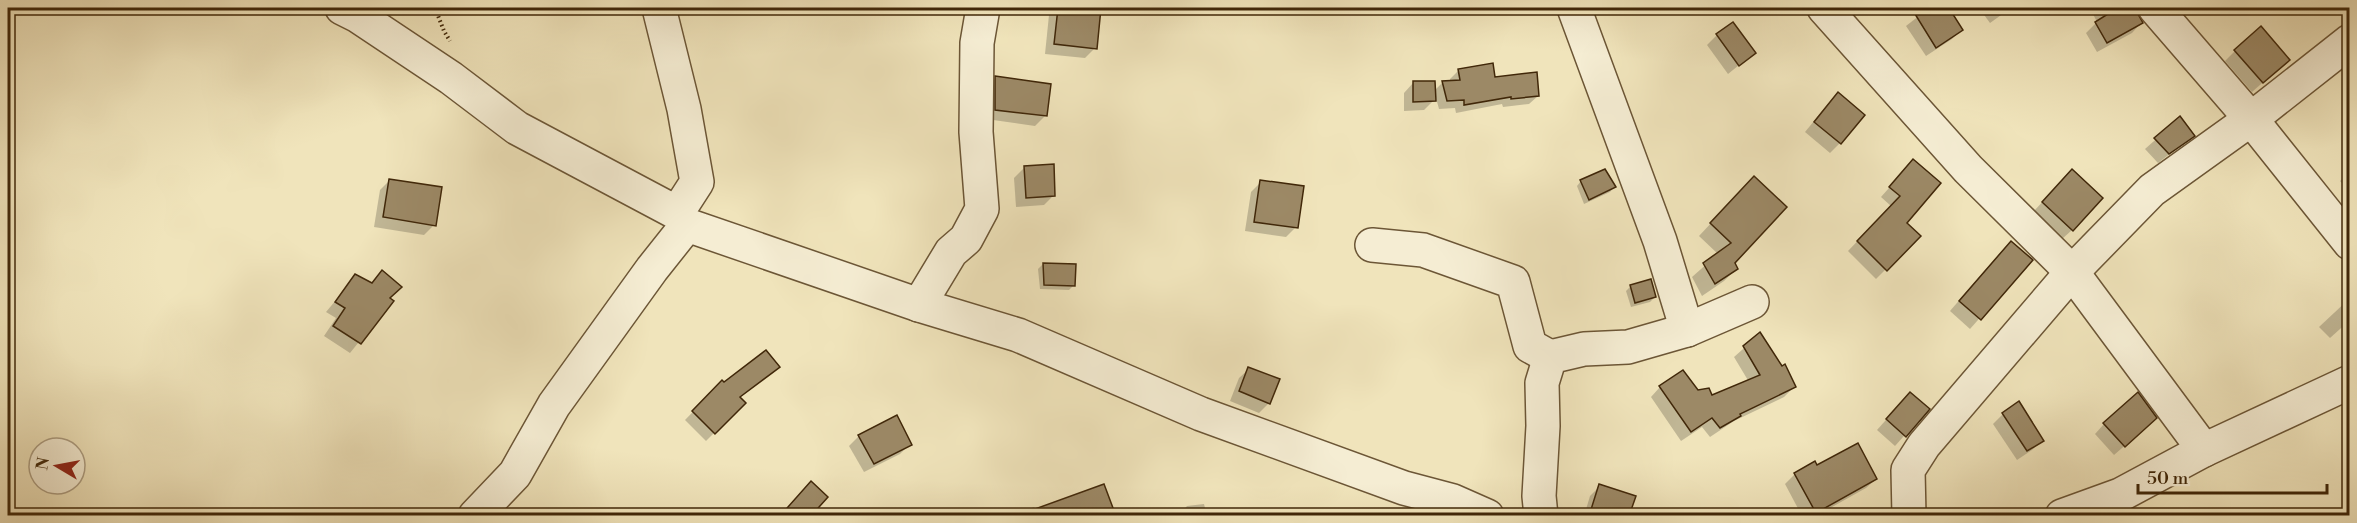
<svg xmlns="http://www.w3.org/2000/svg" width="2357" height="523" font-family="'Libre Bodoni',serif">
	<rect width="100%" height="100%" fill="#f0e4bb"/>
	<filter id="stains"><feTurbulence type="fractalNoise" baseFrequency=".00333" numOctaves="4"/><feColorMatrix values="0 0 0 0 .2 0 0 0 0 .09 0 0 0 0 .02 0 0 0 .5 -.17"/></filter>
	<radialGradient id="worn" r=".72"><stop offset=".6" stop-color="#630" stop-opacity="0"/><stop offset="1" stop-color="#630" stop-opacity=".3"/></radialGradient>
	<g fill="#0003">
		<polygon points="1056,8 1099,9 1095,48 1085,58 1045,54 1049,15"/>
		<polygon points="1929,8 1947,8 1961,30 1952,39 1926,56 1906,26"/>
		<polygon points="1979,8 2011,8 1990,23"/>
		<polygon points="2090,8 2136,8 2135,12 2141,23 2132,33 2097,52 2086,33 2097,22"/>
		<polygon points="1717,35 1754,53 1728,74 1707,45"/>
		<polygon points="2235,51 2278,69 2252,92 2225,61"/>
		<polygon points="1459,70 1494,78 1538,96 1529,104 1503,107 1502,104 1456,113 1455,108 1439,109 1436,98 1424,110 1404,111 1404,93 1413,83 1434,91 1443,82 1450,82 1450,79"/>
		<polygon points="996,78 1045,116 1035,126 986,119 986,88"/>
		<polygon points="1828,104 1840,143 1830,153 1805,132"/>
		<polygon points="2180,118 2193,136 2158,163 2145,149"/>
		<polygon points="1024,168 1054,195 1044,205 1016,207 1014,178"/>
		<polygon points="1904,171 1905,223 1919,236 1876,279 1848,251 1891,206 1881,197"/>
		<polygon points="2350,172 2350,192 2340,181"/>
		<polygon points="390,180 434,225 424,235 374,227 380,190"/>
		<polygon points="1581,181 1614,187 1610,192 1584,204 1577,186"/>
		<polygon points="2062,181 2072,230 2062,239 2033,212"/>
		<polygon points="1261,182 1296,227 1286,237 1245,231 1251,192"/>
		<polygon points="1742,190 1733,262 1736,269 1724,281 1702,296 1692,277 1718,254 1699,236"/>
		<polygon points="2001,252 2031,260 1970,329 1950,311"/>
		<polygon points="1043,264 1074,285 1069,290 1040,289 1038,269"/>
		<polygon points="382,272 388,298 392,301 350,353 324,336 336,318 326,312 356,276 370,284"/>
		<polygon points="1631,286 1655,297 1650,302 1631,307 1626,291"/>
		<polygon points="2350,298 2350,320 2330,338 2319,327"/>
		<polygon points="1760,334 1794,387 1784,397 1734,421 1710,437 1702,427 1681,441 1651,397 1660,387 1698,392 1711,397 1749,382 1734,357"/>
		<polygon points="778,367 739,398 744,403 706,441 685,420 722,382 724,384"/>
		<polygon points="1249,369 1269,403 1259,413 1230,401 1239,378"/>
		<polygon points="1901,403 1928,409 1895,446 1877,430"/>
		<polygon points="2003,414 2042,440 2032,450 2017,460 1993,424"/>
		<polygon points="2104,424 2145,428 2114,455 2095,434"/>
		<polygon points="859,436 910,444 900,454 864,472 849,446"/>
		<polygon points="1816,468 1876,479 1866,488 1816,516 1802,516 1785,484 1795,474"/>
		<polygon points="1600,486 1628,516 1584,516 1590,496"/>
		<polygon points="1204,504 1207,516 1178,516 1187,506"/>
		<polygon points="1034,507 1036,510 1114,516 1012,516"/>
	</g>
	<g fill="#9c8966" stroke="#402709" stroke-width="1.5">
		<polygon points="1058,8 1101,8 1097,49 1054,44"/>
		<polygon points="1926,8 1949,8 1963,30 1936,48 1915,14"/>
		<polygon points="2104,8 2137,8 2137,12 2143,23 2107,43 2095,22 2108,14"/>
		<polygon points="1733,22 1756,53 1739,66 1716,34"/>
		<polygon points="2261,26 2290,60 2263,83 2234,50"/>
		<polygon points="1493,63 1495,77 1537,72 1539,96 1511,99 1511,97 1464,105 1464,100 1447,101 1442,81 1460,80 1458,69"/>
		<polygon points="995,76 1051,84 1047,116 995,110"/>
		<polygon points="1413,81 1435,81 1436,101 1413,102"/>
		<polygon points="1838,92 1865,115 1841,144 1814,122"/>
		<polygon points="2180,116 2195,136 2169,154 2154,138"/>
		<polygon points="1913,159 1941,183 1907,223 1921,236 1887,271 1857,241 1900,196 1889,187"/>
		<polygon points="1054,164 1055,196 1026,198 1024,166"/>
		<polygon points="1605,169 1616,187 1589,200 1580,180"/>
		<polygon points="2072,169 2103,198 2073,231 2042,202"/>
		<polygon points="1754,176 1787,207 1735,263 1738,269 1715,284 1703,263 1731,243 1710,223"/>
		<polygon points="389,179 442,187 436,226 383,217"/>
		<polygon points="1260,180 1304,186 1298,228 1254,222"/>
		<polygon points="2011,241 2033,260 1981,320 1959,301"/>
		<polygon points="1043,263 1076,264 1075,286 1044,285"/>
		<polygon points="382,270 402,287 390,298 394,301 361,344 333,326 345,308 335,302 355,274 372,283"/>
		<polygon points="1651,279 1656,297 1635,303 1630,285"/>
		<polygon points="1760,332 1782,366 1785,364 1796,387 1740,414 1741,416 1720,428 1712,418 1691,432 1659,386 1683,370 1698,390 1709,388 1712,395 1760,375 1743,346"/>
		<polygon points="766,350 780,367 740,397 746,403 715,434 692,411 722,380 724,382"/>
		<polygon points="1248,367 1280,379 1270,404 1239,391"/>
		<polygon points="1910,392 1930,409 1906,437 1886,419"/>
		<polygon points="2138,392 2157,418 2125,447 2103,423"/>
		<polygon points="2019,401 2044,441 2027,451 2002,413"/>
		<polygon points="897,415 912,445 874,464 858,435"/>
		<polygon points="1858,443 1877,479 1816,513 1794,473 1815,461 1817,465"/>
		<polygon points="811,481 828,497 811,516 780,516"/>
		<polygon points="1104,484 1116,516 1024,516 1024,513"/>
		<polygon points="1599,484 1636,496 1629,516 1589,516"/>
	</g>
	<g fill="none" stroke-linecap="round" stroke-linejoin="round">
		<g stroke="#6c5636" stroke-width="36">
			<g id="minor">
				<polyline points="342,8 358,16 451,78 517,128 677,213 687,225 919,305 1018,335 1201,414 1404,488 1453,501 1487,516"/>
				<polyline points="659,8 684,109 697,182 677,213"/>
				<polyline points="1574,8 1660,241 1687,330"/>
				<polyline points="1824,8 1968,169 2072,272 2204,450"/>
				<polyline points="2155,8 2251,119 2350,243"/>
				<polyline points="1372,245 1423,250 1513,282 1530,346 1550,357"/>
				<polyline points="919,305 951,252 966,239 982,209 976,132 977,43 983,8"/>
				<polyline points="475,516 515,474 554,405 652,269 687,225"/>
				<polyline points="1541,516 1539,496 1543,426 1542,383 1550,357 1584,349 1628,347 1687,330 1752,302"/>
				<polyline points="1909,516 1908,470 1924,445 2072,272 2152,190 2251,119 2350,41"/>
				<polyline points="2062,516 2120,495 2204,450 2350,382"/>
			</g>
		</g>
		<polyline stroke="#402709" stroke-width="4" stroke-dasharray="1.5 3" stroke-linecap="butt" points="435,8 444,31 450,41"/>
		<use href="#minor" stroke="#f5edd3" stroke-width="33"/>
	</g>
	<rect width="2357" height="523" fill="none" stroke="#f0e4bb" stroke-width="30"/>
	<rect x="9" y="9" width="2339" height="505" fill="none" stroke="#402709" stroke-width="3"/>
	<rect x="15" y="15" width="2327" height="493" fill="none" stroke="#402709" stroke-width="1.5"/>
	<g transform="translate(57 466) rotate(280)"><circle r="28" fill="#f5edd3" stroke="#ad9e82" stroke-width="1.5"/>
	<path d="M0-4.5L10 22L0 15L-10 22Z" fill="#8f2418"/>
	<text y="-9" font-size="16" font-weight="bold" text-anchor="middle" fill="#402709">N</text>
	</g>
	<path d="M2138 484v9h189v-9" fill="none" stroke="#402709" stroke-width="3"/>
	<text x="2147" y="484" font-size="18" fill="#402709" stroke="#f5edd3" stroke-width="4.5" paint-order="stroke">50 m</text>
	<rect width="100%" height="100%" filter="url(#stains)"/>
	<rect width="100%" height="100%" fill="url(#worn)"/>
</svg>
